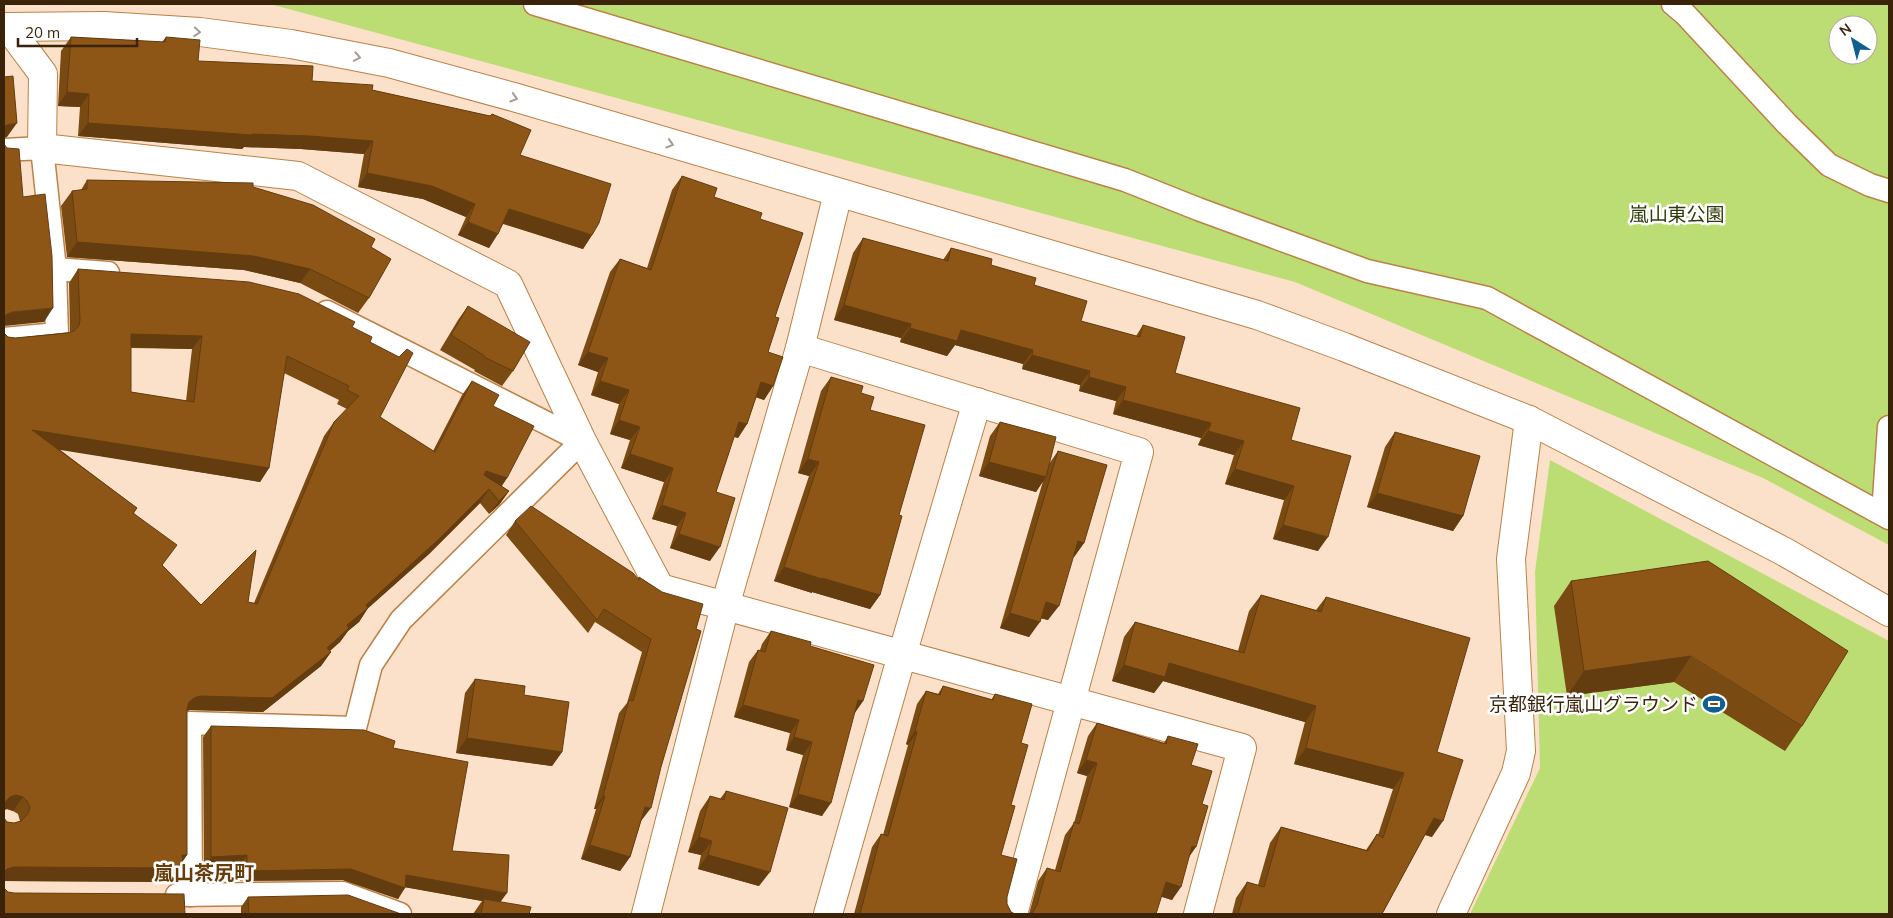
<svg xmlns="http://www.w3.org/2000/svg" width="1893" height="918" font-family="Mulish,'Noto Sans JP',sans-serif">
	<rect width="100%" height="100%" fill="#fbe1ca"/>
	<g fill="#bcdd74" fill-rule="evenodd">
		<path d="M 270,4 L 1889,4 L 1889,545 L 1763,478 L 1295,282 ZM 1838,25 L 1868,25 L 1868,55 L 1838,55 Z"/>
		<polygon points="1550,460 1889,641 1889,914 1470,914 1540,768 1535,572"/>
	</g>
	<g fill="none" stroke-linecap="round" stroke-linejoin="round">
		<g stroke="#bc8146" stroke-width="25">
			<g id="service">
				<polyline points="535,4 1125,180 1198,209 1367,271 1487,298 1889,518"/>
				<polyline points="1673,4 1685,14 1787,124 1829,165 1870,185 1889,191"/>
				<polyline points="4,150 42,148 55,269"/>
				<polyline points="4,339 57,334 55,269 108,273"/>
				<polyline points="1883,514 1889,427"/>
				<polyline points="177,895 343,893 400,914"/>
				<polyline points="191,895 190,723 355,728 371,665 401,620 582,441 327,312"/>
			</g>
		</g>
		<g stroke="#bc8146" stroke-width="30">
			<g id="minor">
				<polyline points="4,27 104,26 200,32 291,44 389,63 517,98 1257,315 1344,347 1529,420 1783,551 1889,612"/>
				<polyline points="8,27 43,74 42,148 298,176 508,284 582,441 660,588 1242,748 1198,914"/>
				<polyline points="800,348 1139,452 1013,914"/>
				<polyline points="646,914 725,606 800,348 838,193"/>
				<polyline points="828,914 902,655 977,402"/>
				<polyline points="1451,914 1516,773 1521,751 1511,559 1529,420"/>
			</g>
		</g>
		<use href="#service" stroke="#fff" stroke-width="22"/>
		<use href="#minor" stroke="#fff" stroke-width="28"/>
	</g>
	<g fill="#7a4a13" fill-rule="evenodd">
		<polygon points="71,37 162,42 166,37 198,61 312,81 372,90 490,116 492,114 520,155 592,235 583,249 503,224 489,248 458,235 466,217 423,199 358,187 364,154 301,149 244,147 242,149 78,136 80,107 58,106 61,51"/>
		<polygon points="682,176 714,197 760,219 775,317 768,352 773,386 764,400 756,397 747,424 738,438 734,437 716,492 710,561 670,548 677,526 652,519 664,482 621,468 630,440 610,434 619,404 591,395 598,372 578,365 610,272 620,259 647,268 672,190"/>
		<polygon points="87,180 253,187 371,247 369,298 358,313 300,283 244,270 67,257 61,206 72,191 81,190"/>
		<polygon points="863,238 943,260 951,248 991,265 1034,285 1081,321 1136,336 1143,325 1175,373 1291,440 1318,551 1273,539 1284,500 1225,484 1234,455 1198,445 1201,438 1113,414 1116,401 1079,391 1080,385 1022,369 1023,364 955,345 947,356 900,342 901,338 834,320 853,253"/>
		<path d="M 78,269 L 352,327 L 370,342 L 380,417 L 433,451 L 462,395 L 472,381 L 493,406 L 507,478 L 501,486 L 509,491 L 499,505 L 489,514 L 480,503 L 429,554 L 368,608 L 359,622 L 348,631 L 340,642 L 330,651 L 331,652 L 321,666 L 263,712 L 190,710 L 187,711 L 187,855 L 182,862 L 173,882 L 4,881 L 4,818 L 7,822 L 14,823 L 20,822 L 20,821 L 18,814 L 13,811 L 7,809 L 4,810 L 4,333 L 8,337 L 15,338 L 70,332 L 69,283 ZM 131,348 L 192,349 L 186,401 L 131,392 ZM 284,373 L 339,400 L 337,404 L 347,409 L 334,422 L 324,436 L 254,603 L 248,602 L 201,605 L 162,565 L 134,513 L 137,508 L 59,449 L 260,482 L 269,468 Z"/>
		<polygon points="468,306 513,371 502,386 474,371 475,370 440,350 458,320"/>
		<polygon points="831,377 861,393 870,410 899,515 880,595 870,609 812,592 812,593 774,581 809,476 798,473 821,391"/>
		<polygon points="1000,422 1049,464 1058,451 1084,543 1074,557 1073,557 1048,620 1041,618 1029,637 1000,628 1043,481 1036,492 979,476 990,436"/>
		<polygon points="1395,432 1463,516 1453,531 1367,507 1385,447"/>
		<polygon points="515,521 638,579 639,577 662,592 641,821 630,857 620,871 581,859 596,809 594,809 619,713 627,703 642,652 595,622 588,633 506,535"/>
		<polygon points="1571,581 1802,726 1785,751 1674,682 1567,696 1554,606"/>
		<polygon points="1261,595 1316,610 1326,597 1437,752 1432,837 1425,835 1382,914 1232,914 1236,898 1247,882 1258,885 1270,843 1281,827 1366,850 1377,834 1378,835 1393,789 1294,764 1305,722 1163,681 1154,693 1112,681 1124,637 1135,622 1238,651 1249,611"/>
		<polygon points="771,631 810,646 863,701 854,714 822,816 789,807 803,755 786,750 790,733 734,717 749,662 758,650 760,650 762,644"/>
		<polygon points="475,679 524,695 562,752 552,766 456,753 465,693"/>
		<polygon points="943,686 991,700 995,694 1021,743 1011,805 1001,855 1007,897 1007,904 1011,912 1015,914 854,914 872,847 881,834 883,835 908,745 906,744 917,704 926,691 938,694"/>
		<polygon points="1097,723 1164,743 1168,736 1191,765 1202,804 1189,857 1172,900 1162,897 1029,914 1038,881 1047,868 1055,870 1065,835 1074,823 1087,776 1077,773 1088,736"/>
		<polygon points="211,726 393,748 452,851 501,902 529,914 473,914 482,901 405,887 398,899 343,880 240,881 239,866 204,867 203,737"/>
		<polygon points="726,791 759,886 698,869 701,855 688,852 700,811 710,796 720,799"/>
		<polygon points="248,897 401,914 241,914 241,907"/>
	</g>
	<g fill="#633c0f">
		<polygon points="67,92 89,94 80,107 58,106"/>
		<polygon points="17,123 7,137 4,138 4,128 6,125"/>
		<polygon points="88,123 252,134 310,136 373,141 364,154 301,149 244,147 242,149 78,136"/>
		<polygon points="367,173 432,186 475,204 466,217 423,199 358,187"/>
		<polygon points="509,209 592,235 583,249 499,222"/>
		<polygon points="468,222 498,234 489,248 458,235"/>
		<polygon points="77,242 254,256 310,269 300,283 244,270 67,257"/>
		<polygon points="844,305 911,324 901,338 834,320"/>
		<polygon points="53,308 44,322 4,326 4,317 7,314 12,312"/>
		<polygon points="910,328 961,330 1033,350 1023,364 955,345 947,356 900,342"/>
		<polygon points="131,334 202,336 192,349 122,347"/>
		<polygon points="588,352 608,358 598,372 578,365"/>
		<polygon points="1032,355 1090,371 1080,385 1022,369"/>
		<polygon points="1089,377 1126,387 1116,401 1079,391"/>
		<polygon points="600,381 629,390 619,404 591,395"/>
		<polygon points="761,382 773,386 764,400 752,396"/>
		<polygon points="1123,400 1211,423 1201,438 1113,414"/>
		<polygon points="619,420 640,427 630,440 610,434"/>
		<polygon points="739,422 747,424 738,438 730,435"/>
		<polygon points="32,430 269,468 260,482 23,444"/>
		<polygon points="1208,431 1244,441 1234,455 1198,445"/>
		<polygon points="630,454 673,468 664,482 621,468"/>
		<polygon points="808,459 819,462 809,476 798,473"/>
		<polygon points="989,462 1046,477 1036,492 979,476"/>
		<polygon points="1235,469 1294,486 1284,500 1225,484"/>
		<polygon points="486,471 507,478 498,492 477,485"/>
		<polygon points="489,489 480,503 429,554 365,611 368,608 359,622 348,631 340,642 317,661 327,648 366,605"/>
		<polygon points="509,491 499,505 489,514 499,501"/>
		<polygon points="1377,493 1463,516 1453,531 1367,507"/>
		<polygon points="662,505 686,513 677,526 652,519"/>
		<polygon points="1283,525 1328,537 1318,551 1273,539"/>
		<polygon points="679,534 720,547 710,561 670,548"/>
		<polygon points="1078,541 1084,543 1074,557 1067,555"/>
		<polygon points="784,567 880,595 870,609 812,592 812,593 774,581"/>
		<polygon points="1046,602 1059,606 1048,620 1035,617"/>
		<polygon points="1010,613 1040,622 1029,637 1000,628"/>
		<polygon points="331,652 321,666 263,712 190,710 184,711 189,702 194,698"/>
		<polygon points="1691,656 1674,682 1567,696 1584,671"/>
		<polygon points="1169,663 1316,706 1305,722 1163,681 1154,693 1112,681 1124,665"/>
		<polygon points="858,700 863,701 854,714"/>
		<polygon points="743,705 799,720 790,733 734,717"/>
		<polygon points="915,731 917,732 908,745 906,744"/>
		<polygon points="794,737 812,742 803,755 786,750"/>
		<polygon points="467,738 562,752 552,766 456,753"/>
		<polygon points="1306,748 1404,773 1393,789 1294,764"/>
		<polygon points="1086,760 1097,763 1087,776 1077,773"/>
		<polygon points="798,794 831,803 822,816 789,807"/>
		<polygon points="16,795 23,797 13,811 7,809 4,810 4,803 10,797"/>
		<polygon points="603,796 605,796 596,809 594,809"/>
		<polygon points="645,807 651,808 641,821 636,820"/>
		<polygon points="1434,818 1443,821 1432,837 1422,834"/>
		<polygon points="699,837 712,841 701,855 688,852"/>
		<polygon points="590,845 630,857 620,871 581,859"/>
		<polygon points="1192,846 1196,847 1187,860"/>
		<polygon points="187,855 178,868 183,868 173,882 4,881 4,872 7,869 14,867"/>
		<polygon points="247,855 239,866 204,867 211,857"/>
		<polygon points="708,855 770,872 759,886 698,869"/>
		<polygon points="351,869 405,888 398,899 343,880 240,881 247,871"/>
		<polygon points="406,875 507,893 499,904 484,899 482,901 398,886"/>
		<polygon points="1166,882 1181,887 1172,900 1157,895"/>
	</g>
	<g fill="#8e5616" stroke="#633c0f" fill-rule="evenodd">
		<polygon points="71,37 165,42 166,37 200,40 198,61 313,66 312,81 373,85 372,90 490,116 492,114 531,130 520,155 611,184 599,223 592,235 509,209 498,234 468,222 475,204 432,186 367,173 373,141 310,136 252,134 252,135 88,123 89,94 67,92"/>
		<polygon points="13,76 17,123 6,125 4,128 4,77"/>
		<polygon points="4,144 7,148 19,149 23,197 45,194 52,256 53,308 12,312 7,314 4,317"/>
		<polygon points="682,176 717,188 714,197 762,213 760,219 803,233 775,317 779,318 768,352 783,357 773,386 761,382 747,424 739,422 716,492 735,498 720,547 679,534 686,513 662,505 673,468 630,454 640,427 619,420 629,390 600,381 608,358 588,352 620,259 651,270"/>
		<polygon points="87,180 253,183 253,187 313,205 375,239 371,247 391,259 369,298 310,269 254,256 77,242 72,191 87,189"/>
		<polygon points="863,238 948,261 951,248 992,259 991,265 1036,278 1034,285 1087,301 1081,321 1140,337 1143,325 1185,337 1175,373 1300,408 1291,440 1351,456 1328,537 1283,525 1294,486 1235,469 1244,441 1208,431 1211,423 1123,400 1126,387 1089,377 1090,371 1032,355 1033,350 961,330 957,341 910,328 911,324 844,305"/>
		<path d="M 78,269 L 249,282 L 299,294 L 355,322 L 352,327 L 372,337 L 370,342 L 399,357 L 407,349 L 413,353 L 380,417 L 435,452 L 472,381 L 499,395 L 493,406 L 534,426 L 507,478 L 486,471 L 484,475 L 509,491 L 499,501 L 489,489 L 438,540 L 366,605 L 368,608 L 347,625 L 349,628 L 327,648 L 331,652 L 272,698 L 200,696 L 194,698 L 189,702 L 187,709 L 187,855 L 182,855 L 183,868 L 14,867 L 7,869 L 4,872 L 4,818 L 7,822 L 14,823 L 21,821 L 28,814 L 30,807 L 27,801 L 23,797 L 16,795 L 10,797 L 4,803 L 4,333 L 8,337 L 15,338 L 68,333 L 74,331 L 79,326 L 80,320 ZM 131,334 L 202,336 L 194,402 L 131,392 ZM 287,356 L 349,386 L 347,390 L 359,396 L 334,422 L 257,604 L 248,602 L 256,550 L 201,605 L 162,565 L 177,545 L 133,513 L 137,508 L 32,430 L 269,468 Z"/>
		<polygon points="468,306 530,342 513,371 484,357 485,356 451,335"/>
		<polygon points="831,377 863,386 861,393 874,397 870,410 925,425 899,515 902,516 880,595 822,578 822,579 784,567 819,462 808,459"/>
		<polygon points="1000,422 1056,437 1046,477 989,462"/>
		<polygon points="1395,432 1480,456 1463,516 1377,493"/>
		<polygon points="1058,451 1107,465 1084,543 1078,541 1059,606 1046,602 1040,622 1010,613"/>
		<polygon points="531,506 633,573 639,580 639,577 662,592 703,604 696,629 701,631 661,767 651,808 645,807 630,857 590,845 605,796 603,796 629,700 633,701 651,639 604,609 597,620 515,521"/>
		<polygon points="1708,561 1848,651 1802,726 1691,656 1584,671 1571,581"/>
		<polygon points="1261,595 1321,612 1326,597 1470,638 1437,752 1463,760 1443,821 1434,818 1382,914 1238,914 1247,882 1264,887 1281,827 1368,851 1377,834 1383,838 1404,773 1306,748 1316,706 1169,663 1165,677 1124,665 1135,622 1244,653"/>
		<polygon points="771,631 811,642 810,646 874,665 863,701 858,700 831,803 798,794 812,742 794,737 799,720 743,705 758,650 765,652"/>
		<polygon points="475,679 525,686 524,695 569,702 562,752 467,738"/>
		<polygon points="943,686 993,700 995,694 1032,704 1021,743 1028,745 1011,805 1015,806 1001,855 1017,859 1007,897 1007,904 1011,912 1015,914 860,914 881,834 888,836 917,732 915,731 926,691 940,695"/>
		<polygon points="1097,723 1166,744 1168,736 1198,744 1191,765 1212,771 1202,804 1208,806 1196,847 1192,846 1181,887 1166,882 1156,914 1029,914 1033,912 1037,905 1047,868 1060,872 1074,822 1079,824 1097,763 1086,760"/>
		<polygon points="211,726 364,730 395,741 393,748 468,762 452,851 509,855 507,893 406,875 405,888 351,869 247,871 247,855 211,857"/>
		<polygon points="726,791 788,808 770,872 708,855 712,841 699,837 710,796 724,800"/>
		<polygon points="4,888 8,892 14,893 184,894 185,914 4,914"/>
		<polygon points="348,895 401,914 249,914 248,897"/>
		<polygon points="484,899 531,907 529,914 481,914"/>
	</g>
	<defs><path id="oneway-chevron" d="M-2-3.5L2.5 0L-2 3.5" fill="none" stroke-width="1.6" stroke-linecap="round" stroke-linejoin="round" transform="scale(1.25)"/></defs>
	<g stroke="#a79c91">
		<use href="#oneway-chevron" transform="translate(197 32) rotate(4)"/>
		<use href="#oneway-chevron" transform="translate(357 57) rotate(11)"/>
		<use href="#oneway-chevron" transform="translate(514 98) rotate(16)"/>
		<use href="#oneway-chevron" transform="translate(670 144) rotate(17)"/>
	</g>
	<defs>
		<g id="stadium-bare" transform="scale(1.725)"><path d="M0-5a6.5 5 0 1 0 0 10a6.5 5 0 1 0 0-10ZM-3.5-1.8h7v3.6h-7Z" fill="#0f5f91" stroke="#fff" stroke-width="2.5" paint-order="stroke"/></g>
	</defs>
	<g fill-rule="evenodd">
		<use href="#stadium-bare" x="1714" y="704"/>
	</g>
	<g text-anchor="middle" stroke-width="5" stroke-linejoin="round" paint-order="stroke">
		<g font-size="19" fill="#2e3c09" stroke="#fff">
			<text x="1677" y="221">嵐山東公園</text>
		</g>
		<g font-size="19" fill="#3b230a" stroke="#fff" text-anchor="end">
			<text x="1698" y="711">京都銀行嵐山グラウンド</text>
		</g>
		<g font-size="20" font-weight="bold" fill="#673d0b" stroke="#fff">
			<text x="204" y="880">嵐山茶尻町</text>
		</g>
	</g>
	<rect width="1893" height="918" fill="none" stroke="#3b230a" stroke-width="10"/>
	<g transform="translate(1853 40) rotate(324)"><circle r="24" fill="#ffffff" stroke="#b1a79d"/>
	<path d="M0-4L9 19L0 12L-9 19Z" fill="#0f5f91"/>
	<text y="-8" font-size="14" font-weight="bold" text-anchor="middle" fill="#3b230a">N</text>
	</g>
	<path d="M18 38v8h119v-8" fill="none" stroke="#3b230a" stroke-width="2.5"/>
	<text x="25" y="38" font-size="15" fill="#3b230a" stroke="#ffffff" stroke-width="4" paint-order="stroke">20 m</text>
</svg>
